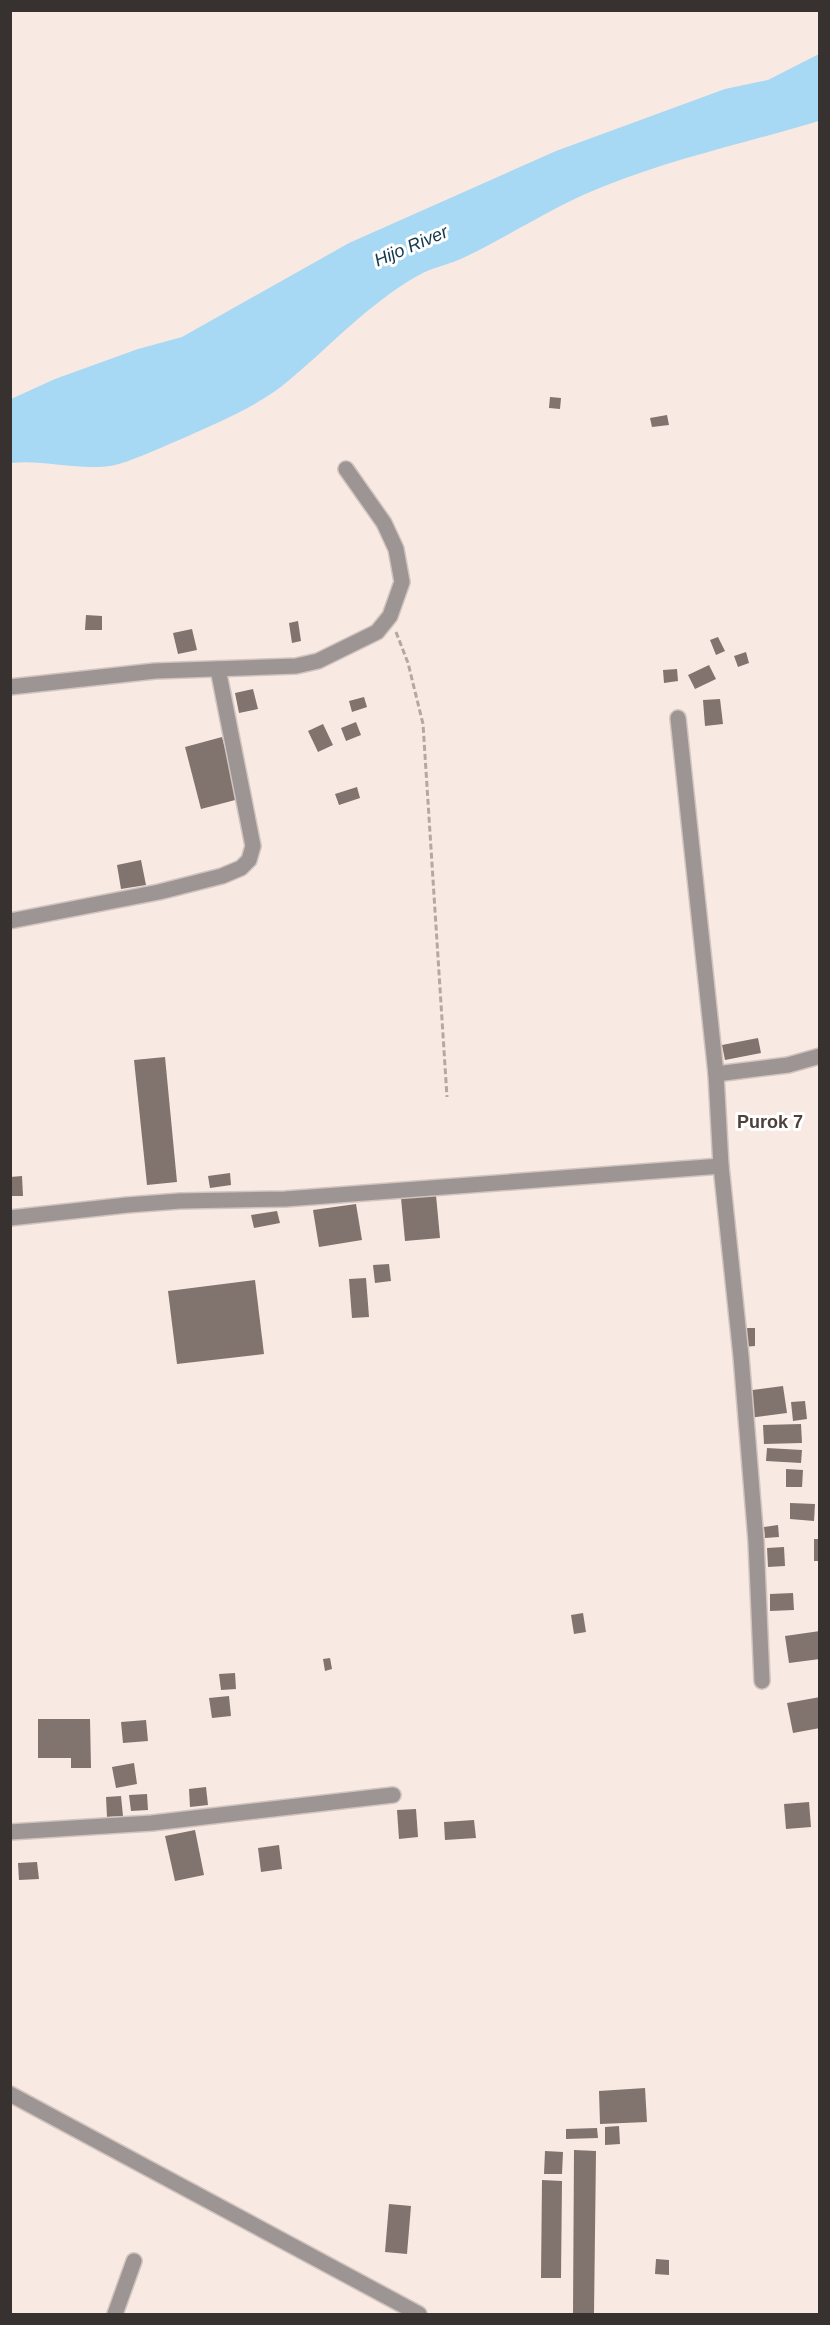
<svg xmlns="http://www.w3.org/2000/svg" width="830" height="2325" font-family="Helvetica,sans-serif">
	<rect width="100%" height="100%" fill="#f9e9e3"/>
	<path fill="#a7d8f4" d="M 819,54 L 819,121 C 749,142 676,158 607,185 C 557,204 513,234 465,257 C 451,264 433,267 419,275 C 367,304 328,349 282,386 C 253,408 219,422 186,437 C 164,446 142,457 119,464 C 86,473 45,459 11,463 L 11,399 L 55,379 L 138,349 L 182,337 L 349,243 L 556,151 L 725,89 L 768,80 Z"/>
	<g fill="#81736e">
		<polygon points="550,397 561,398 560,409 549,408"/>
		<polygon points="667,415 669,425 652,427 650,418"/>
		<polygon points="86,615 102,616 102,630 85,630"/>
		<polygon points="298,621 301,641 292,643 289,623"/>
		<polygon points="192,629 197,650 178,654 173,633"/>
		<polygon points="718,637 725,651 716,655 710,640"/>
		<polygon points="746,652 749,663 738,667 734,656"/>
		<polygon points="709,665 716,679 695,689 688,675"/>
		<polygon points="677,669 678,681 664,683 663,670"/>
		<polygon points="253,689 258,709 239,713 235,693"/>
		<polygon points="364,697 367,707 352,712 349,701"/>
		<polygon points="720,699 723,724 705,726 703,700"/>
		<polygon points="356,722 361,735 346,741 341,728"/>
		<polygon points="323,724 333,745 318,752 308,731"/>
		<polygon points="222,737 239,799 201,809 185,747"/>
		<polygon points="357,787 360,798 339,805 335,794"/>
		<polygon points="141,860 146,885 121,889 117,865"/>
		<polygon points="758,1038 761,1053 725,1060 722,1045"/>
		<polygon points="165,1057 177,1182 147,1185 134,1060"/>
		<polygon points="230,1173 231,1185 210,1188 208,1176"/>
		<polygon points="22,1176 23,1196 10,1196 10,1177"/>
		<polygon points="436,1195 440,1238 405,1241 401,1198"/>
		<polygon points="356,1204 362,1240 319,1247 313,1210"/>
		<polygon points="277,1211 280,1223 254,1228 251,1215"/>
		<polygon points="389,1264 391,1281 375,1283 373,1265"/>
		<polygon points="366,1278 369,1317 352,1318 349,1279"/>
		<polygon points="255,1280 264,1354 177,1364 168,1291"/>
		<polygon points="743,1328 755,1328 755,1346 743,1347"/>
		<polygon points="783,1386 787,1413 749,1418 745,1391"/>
		<polygon points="805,1401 807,1419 793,1421 791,1402"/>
		<polygon points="801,1424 802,1443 764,1444 763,1425"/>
		<polygon points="767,1448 802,1450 801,1463 766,1461"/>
		<polygon points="786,1469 803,1470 802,1487 786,1487"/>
		<polygon points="790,1503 815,1504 814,1521 790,1519"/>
		<polygon points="778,1525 779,1537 765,1538 764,1527"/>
		<rect x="814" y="1539" width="6" height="22"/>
		<polygon points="784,1547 785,1566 768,1567 767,1548"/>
		<polygon points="793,1593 794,1610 770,1611 770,1594"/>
		<polygon points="583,1613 586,1632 574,1634 571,1615"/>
		<polygon points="820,1631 820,1659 789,1663 785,1636"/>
		<polygon points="330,1658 332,1669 325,1671 323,1659"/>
		<polygon points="235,1673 236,1689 221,1690 219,1674"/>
		<polygon points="229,1696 231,1716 212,1718 209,1698"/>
		<polygon points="820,1697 820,1728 793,1733 787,1703"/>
		<polygon points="38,1719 90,1719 91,1768 71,1768 71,1758 38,1758"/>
		<polygon points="146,1720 148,1741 123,1743 121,1722"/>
		<polygon points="134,1763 137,1784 116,1788 112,1767"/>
		<polygon points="206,1787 208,1805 190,1807 189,1789"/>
		<polygon points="147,1794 148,1810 131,1811 129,1795"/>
		<polygon points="121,1796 123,1816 107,1817 106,1797"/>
		<polygon points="809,1802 811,1827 786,1829 784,1804"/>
		<polygon points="416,1809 418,1837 399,1839 397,1810"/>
		<polygon points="474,1820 476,1838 445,1840 444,1822"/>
		<polygon points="195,1830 204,1875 175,1881 165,1836"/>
		<polygon points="279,1845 282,1869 261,1872 258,1848"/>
		<polygon points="37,1862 39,1879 19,1880 18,1863"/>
		<polygon points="645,2088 647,2122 600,2124 599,2091"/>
		<polygon points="619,2126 620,2144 605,2145 605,2127"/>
		<polygon points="597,2128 598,2138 566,2139 566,2129"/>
		<polygon points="574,2150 596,2151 594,2314 573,2314"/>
		<polygon points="545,2151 563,2152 562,2174 544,2174"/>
		<polygon points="542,2180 562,2181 561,2278 541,2278"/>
		<polygon points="389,2204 411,2206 407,2254 385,2252"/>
		<polygon points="656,2259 669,2260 669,2275 655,2274"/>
	</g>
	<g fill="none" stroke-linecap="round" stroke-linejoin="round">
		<g stroke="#d2c4bf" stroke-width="18">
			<g id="minor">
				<polyline points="10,687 155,671 296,666 318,661 377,632 390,616 402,582 396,549 384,523 346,469"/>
				<polyline points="678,718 716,1074 721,1166 741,1356 756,1541 762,1681"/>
				<polyline points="10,921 159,892 222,876 241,868 249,860 253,846 218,669"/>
				<polyline points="716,1074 788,1065 820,1056"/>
				<polyline points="10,1218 127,1205 180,1201 285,1199 721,1166"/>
				<polyline points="10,1832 152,1823 393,1795"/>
				<polyline points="10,2094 419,2314"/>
				<polyline points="115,2314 134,2261"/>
			</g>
		</g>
		<polyline stroke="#b4a8a3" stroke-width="3" stroke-dasharray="6 3" stroke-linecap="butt" points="396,632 408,663 423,724 447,1097"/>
		<use href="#minor" stroke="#9c9593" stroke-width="15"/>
	</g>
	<g text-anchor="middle" stroke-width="6" stroke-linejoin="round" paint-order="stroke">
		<g font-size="18" font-style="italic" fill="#10394d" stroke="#fff">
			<text transform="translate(411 246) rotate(-23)" y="6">Hijo River</text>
		</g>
		<g font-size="18" font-weight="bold" fill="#4e413c" stroke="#fff">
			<text x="770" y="1128">Purok 7</text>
		</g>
	</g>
	<rect width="830" height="2325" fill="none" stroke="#37312f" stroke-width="24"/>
</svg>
